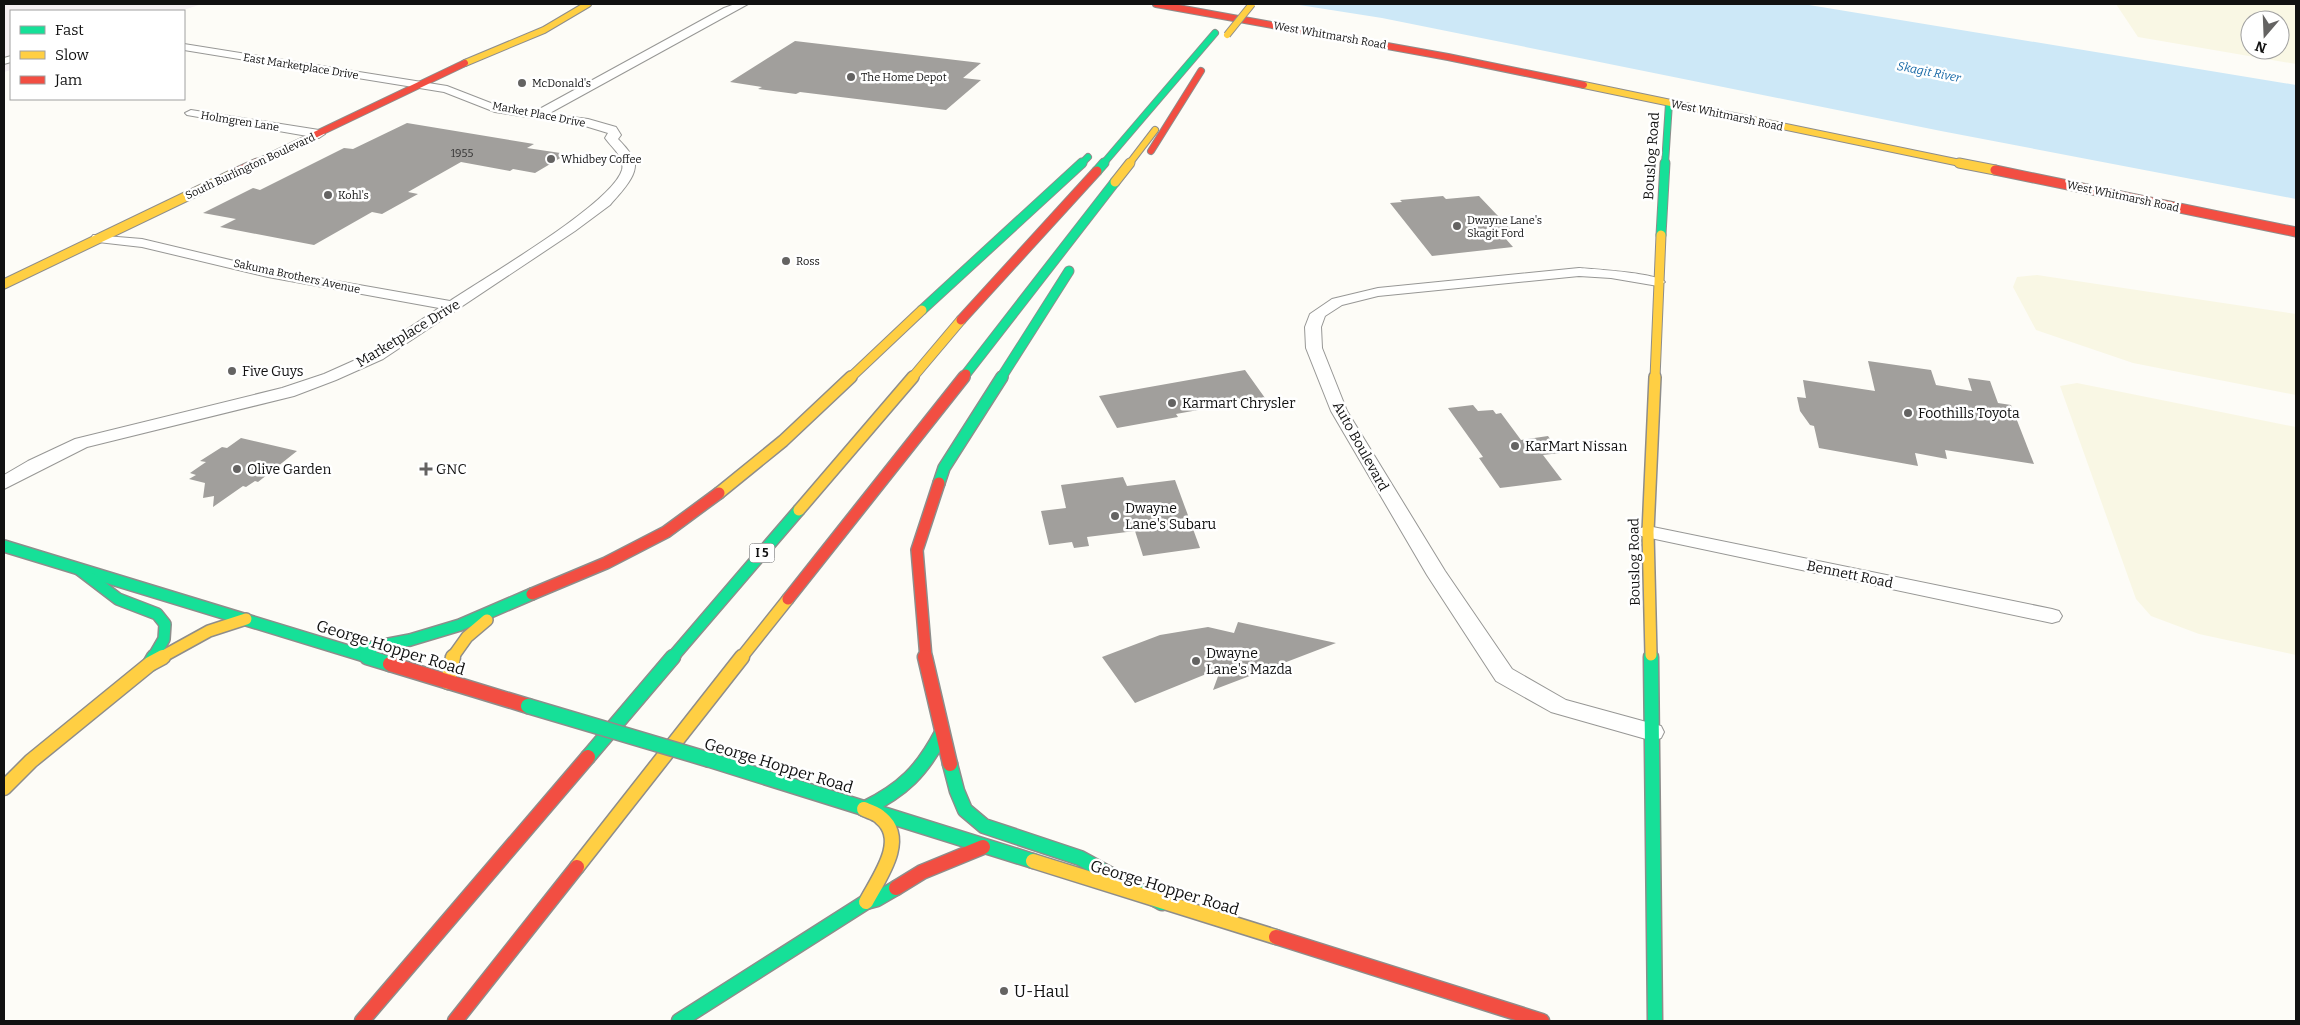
<svg xmlns="http://www.w3.org/2000/svg" width="2300" height="1025" font-family="Bitter,serif">
	<rect width="100%" height="100%" fill="#fdfcf7"/>
	<polygon fill="#f5f0f3" points="4,4 202,4 180,11 11,11 11,70 4,72"/>
	<g fill="#f9f7e4" fill-rule="evenodd">
		<path d="M 2116,4 L 2296,4 L 2296,64 L 2138,37 ZM 2250,20 L 2280,20 L 2280,50 L 2250,50 Z"/>
		<polygon points="2037,275 2296,314 2296,395 2133,363 2036,330 2013,287 2017,277"/>
		<polygon points="2077,383 2296,427 2296,655 2199,634 2151,616 2136,599 2060,386"/>
	</g>
	<polygon fill="#cde8f7" points="1293,4 1803,4 2296,85 2296,199 1941,131 1382,18"/>
	<g fill="#a19f9c">
		<polygon points="795,41 981,63 963,78 981,80 946,110 800,92 796,94 758,89 762,87 730,82"/>
		<polygon points="407,123 534,144 527,148 567,154 535,173 513,169 510,171 461,162 408,192 418,194 382,214 372,212 314,245 220,227 236,219 203,213 253,188 260,190 344,148 353,149"/>
		<polygon points="1443,196 1446,199 1479,196 1517,236 1505,238 1513,247 1432,256 1390,203 1402,202 1400,200"/>
		<polygon points="1868,361 1931,370 1936,385 1972,391 1968,378 1990,381 1998,403 2011,405 2034,464 1945,450 1947,459 1915,453 1918,466 1819,448 1814,426 1810,425 1800,411 1797,397 1806,398 1803,380 1875,391"/>
		<polygon points="1245,370 1265,398 1176,414 1178,417 1117,428 1099,396"/>
		<polygon points="1473,405 1478,411 1493,410 1496,414 1501,413 1521,440 1548,436 1560,453 1543,455 1562,480 1500,488 1479,458 1483,457 1448,408"/>
		<polygon points="241,438 297,451 258,482 255,481 246,487 243,486 213,507 214,496 203,498 205,483 189,479 196,475 190,473 206,462 200,461 222,447 227,448"/>
		<polygon points="1123,477 1127,486 1175,480 1200,548 1143,556 1135,531 1087,537 1089,546 1074,548 1072,542 1049,545 1041,511 1066,508 1061,485"/>
		<polygon points="1238,622 1336,643 1213,690 1221,668 1135,703 1102,657 1160,635 1208,627 1234,633"/>
	</g>
	<g fill="none" stroke-linecap="round" stroke-linejoin="round">
		<g stroke="#979795" stroke-width="2">
			<g id="street">
				<path d="M 735,4 L 748,4 L 548,114 L 588,119 L 616,127 L 621,135 L 618,139 C 623,144 629,151 633,157 C 642,173 619,194 610,205 L 575,231 L 383,359 L 336,380 L 294,396 L 87,447 L 4,489 L 4,475 L 28,461 L 75,439 L 282,388 L 324,374 L 371,353 L 439,308 L 268,277 L 142,247 L 98,242 L 93,241 L 91,238 L 93,235 L 142,239 L 268,269 L 450,301 C 484,278 612,204 622,170 C 625,157 612,148 605,138 L 608,133 L 585,126 L 495,112 L 444,92 L 184,50 L 184,44 L 447,86 L 501,107 L 534,112 L 724,8 Z"/>
				<polygon points="11,56 11,62 4,64 4,58"/>
				<polygon points="191,110 319,130 325,134 319,138 187,115 185,113"/>
				<path d="M 1579,268 C 1593,269 1658,273 1665,282 L 1658,286 L 1611,278 L 1579,276 L 1378,296 L 1342,305 L 1325,316 L 1321,327 L 1322,348 L 1347,411 L 1445,571 L 1512,669 L 1566,700 L 1661,726 L 1664,732 L 1661,738 L 1653,741 L 1551,712 L 1496,681 L 1427,575 L 1331,411 L 1306,348 L 1305,327 L 1310,314 L 1332,299 L 1378,288 Z"/>
				<polygon points="1648,526 2052,609 2059,611 2062,616 2059,621 2052,623 1641,536 1638,532 1641,528"/>
			</g>
		</g>
		<g stroke="#8e8d8b" stroke-width="8">
			<g id="fast-far3">
				<polyline points="1081,164 1088,157"/>
				<polyline points="1103,164 1215,33"/>
				<polyline points="1665,164 1669,103"/>
			</g>
		</g>
		<g stroke="#8e8d8b" stroke-width="11">
			<g id="fast-far2">
				<polyline points="1097,171 1104,163"/>
				<polyline points="1661,235 1665,163"/>
				<polyline points="922,310 1082,163"/>
				<polyline points="966,374 1115,182"/>
				<polyline points="1001,378 1069,271"/>
			</g>
		</g>
		<g stroke="#8e8d8b" stroke-width="14">
			<g id="fast-far1">
				<polyline points="939,483 944,468 1002,377"/>
				<polyline points="4,546 371,658"/>
				<polyline points="80,570 118,599 157,614 165,624 164,639 153,658"/>
				<polyline points="352,651 410,640 460,625 532,594"/>
				<polyline points="1651,655 1651,658"/>
				<polyline points="672,658 799,510"/>
			</g>
		</g>
		<g stroke="#8e8d8b" stroke-width="17">
			<g id="fast">
				<polyline points="367,657 390,664"/>
				<polyline points="1651,657 1655,1021"/>
				<polyline points="150,664 154,657"/>
				<polyline points="588,757 673,657"/>
				<polyline points="710,760 1033,861"/>
				<polyline points="950,764 957,791 965,810 984,826 1080,858 1162,903"/>
				<path d="M 864,809 C 903,790 922,771 942,733"/>
				<polyline points="679,1021 866,902 877,899 896,888"/>
			</g>
		</g>
		<g stroke="#8e8d8b" stroke-width="8">
			<g id="slow-far3">
				<polyline points="465,63 544,30 588,4"/>
				<polyline points="1584,85 1965,164"/>
				<polyline points="1129,164 1155,130"/>
			</g>
		</g>
		<g stroke="#8e8d8b" stroke-width="11">
			<g id="slow-far2">
				<polyline points="1959,163 1995,170"/>
				<polyline points="1115,182 1130,163"/>
				<polyline points="4,284 233,174"/>
				<polyline points="850,378 922,310"/>
				<polyline points="912,378 961,320"/>
				<polyline points="1655,378 1661,235"/>
			</g>
		</g>
		<g stroke="#8e8d8b" stroke-width="14">
			<g id="slow-far1">
				<polyline points="719,493 783,441 851,377"/>
				<polyline points="799,510 913,377"/>
				<polyline points="1651,655 1648,532 1655,377"/>
				<polyline points="160,658 209,631 246,619"/>
				<polyline points="452,658 467,637 487,620"/>
				<polyline points="741,658 788,599"/>
			</g>
		</g>
		<g stroke="#8e8d8b" stroke-width="17">
			<g id="slow">
				<polyline points="448,682 453,657"/>
				<polyline points="4,788 31,761 150,664 163,657"/>
				<path d="M 864,809 C 870,812 877,813 881,818 C 908,840 878,879 866,902"/>
				<polyline points="1033,861 1276,937"/>
				<polyline points="577,867 742,657"/>
			</g>
		</g>
		<g stroke="#8e8d8b" stroke-width="8">
			<g id="jam-far3">
				<polyline points="1156,4 1448,57 1584,85"/>
				<polyline points="1151,151 1201,71"/>
				<polyline points="254,164 465,63"/>
			</g>
		</g>
		<g stroke="#8e8d8b" stroke-width="11">
			<g id="jam-far2">
				<polyline points="1995,170 2296,232"/>
				<polyline points="233,174 257,163"/>
				<polyline points="961,320 1097,171"/>
				<polyline points="963,378 966,374"/>
			</g>
		</g>
		<g stroke="#8e8d8b" stroke-width="14">
			<g id="jam-far1">
				<polyline points="532,594 606,563 666,532 719,493"/>
				<polyline points="788,599 964,377"/>
				<polyline points="926,658 917,550 939,483"/>
			</g>
		</g>
		<g stroke="#8e8d8b" stroke-width="17">
			<g id="jam">
				<polyline points="925,657 950,764"/>
				<polyline points="390,664 528,706"/>
				<polyline points="896,888 922,872 983,847"/>
				<polyline points="1276,937 1542,1021"/>
				<polyline points="362,1021 588,757"/>
				<polyline points="455,1021 577,867"/>
			</g>
		</g>
		<use href="#street" fill="#fffffe" fill-rule="evenodd"/>
		<use href="#fast-far3" stroke="#16e098" stroke-width="6"/>
		<use href="#fast-far2" stroke="#16e098" stroke-width="9"/>
		<use href="#fast-far1" stroke="#16e098" stroke-width="11"/>
		<use href="#fast" stroke="#16e098" stroke-width="14"/>
		<use href="#slow-far3" stroke="#ffcf43" stroke-width="6"/>
		<use href="#slow-far2" stroke="#ffcf43" stroke-width="9"/>
		<use href="#slow-far1" stroke="#ffcf43" stroke-width="11"/>
		<use href="#slow" stroke="#ffcf43" stroke-width="14"/>
		<use href="#jam-far3" stroke="#f24e42" stroke-width="6"/>
		<use href="#jam-far2" stroke="#f24e42" stroke-width="9"/>
		<use href="#jam-far1" stroke="#f24e42" stroke-width="11"/>
		<use href="#jam" stroke="#f24e42" stroke-width="14"/>
		<g stroke="#8e8d8b" stroke-width="17" stroke-linecap="butt">
			<polyline id="fast-bridge" points="528,706 710,760"/>
		</g>
		<g stroke="#8e8d8b" stroke-width="8" stroke-linecap="butt">
			<polyline id="slow-bridge" points="1227,35 1252,4"/>
		</g>
		<use href="#fast-bridge" stroke="#16e098" stroke-width="14"/>
		<use href="#slow-bridge" stroke="#ffcf43" stroke-width="6"/>
	</g>
	<g fill="#646362" stroke="#fff" stroke-width="2">
		<circle cx="851" cy="77" r="5"/>
		<circle cx="522" cy="83" r="5"/>
		<circle cx="551" cy="159" r="5"/>
		<circle cx="328" cy="195" r="5"/>
		<circle cx="1457" cy="226" r="5"/>
		<circle cx="786" cy="261" r="5"/>
		<circle cx="232" cy="371" r="5"/>
		<circle cx="1172" cy="403" r="5"/>
		<circle cx="1908" cy="413" r="5"/>
		<circle cx="1515" cy="446" r="5"/>
		<circle cx="237" cy="469" r="5"/>
		<path d="M423.5 461.5h5v5h5v5h-5v5h-5v-5h-5v-5h5z"/>
		<circle cx="1115" cy="516" r="5"/>
		<circle cx="1196" cy="661" r="5"/>
		<circle cx="1004" cy="991" r="5"/>
	</g>
	<g text-anchor="middle" stroke-width="5" stroke-linejoin="round" paint-order="stroke">
		<g font-size="11" fill="#111" stroke="#fff">
			<text transform="translate(1330 35) rotate(10)" y="4">West Whitmarsh Road</text>
			<text transform="translate(301 66) rotate(9)" y="4">East Marketplace Drive</text>
			<text transform="translate(539 114) rotate(11)" y="4">Market Place Drive</text>
			<text transform="translate(1727 115) rotate(12)" y="4">West Whitmarsh Road</text>
			<text transform="translate(240 121) rotate(9)" y="4">Holmgren Lane</text>
			<text transform="translate(250 166) rotate(-25)" y="4">South Burlington Boulevard</text>
			<text transform="translate(2123 196) rotate(12)" y="4">West Whitmarsh Road</text>
			<text transform="translate(297 276) rotate(12)" y="4">Sakuma Brothers Avenue</text>
		</g>
		<g font-size="11" fill="#111" stroke="#fff" text-anchor="start">
			<text x="861" y="81">The Home Depot</text>
			<text x="532" y="87">McDonald's</text>
			<text x="561" y="163">Whidbey Coffee</text>
			<text x="338" y="199">Kohl's</text>
			<text x="1467" y="224">Dwayne Lane's<tspan x="1467" dy="13">Skagit Ford</tspan></text>
			<text x="796" y="265">Ross</text>
		</g>
		<g font-size="11" fill="#353434">
			<text x="462" y="157">1955</text>
		</g>
		<g font-size="12" font-style="italic" fill="#1768a6" stroke="#fff">
			<text transform="translate(1929 72) rotate(11)" y="4">Skagit River</text>
		</g>
		<rect fill="#fff" stroke="#585858" stroke-width="1" x="749.5" y="543.5" width="25" height="19" rx="4"/>
		<g font-size="12" font-weight="bold" fill="#111">
			<text x="762" y="557">I 5</text>
		</g>
		<g font-size="14" fill="#111" stroke="#fff">
			<text transform="translate(1651 156) rotate(-86)" y="5">Bouslog Road</text>
			<text transform="translate(408 333) rotate(-31)" y="5">Marketplace Drive</text>
			<text transform="translate(1361 446) rotate(61)" y="5">Auto Boulevard</text>
			<text transform="translate(1634 562) rotate(-91)" y="5">Bouslog Road</text>
			<text transform="translate(1850 574) rotate(12)" y="5">Bennett Road</text>
		</g>
		<g font-size="14" fill="#111" stroke="#fff" text-anchor="start">
			<text x="242" y="376">Five Guys</text>
			<text x="1182" y="408">Karmart Chrysler</text>
			<text x="1918" y="418">Foothills Toyota</text>
			<text x="1525" y="451">KarMart Nissan</text>
			<text x="247" y="474">Olive Garden</text>
			<text x="436" y="474">GNC</text>
			<text x="1125" y="513">Dwayne<tspan x="1125" dy="16">Lane's Subaru</tspan></text>
			<text x="1206" y="658">Dwayne<tspan x="1206" dy="16">Lane's Mazda</tspan></text>
		</g>
		<g font-size="16" fill="#111" stroke="#fff">
			<text transform="translate(391 647) rotate(17)" y="6">George Hopper Road</text>
			<text transform="translate(779 765) rotate(17)" y="6">George Hopper Road</text>
			<text transform="translate(1165 887) rotate(17)" y="6">George Hopper Road</text>
		</g>
		<g font-size="16" fill="#111" stroke="#fff" text-anchor="start">
			<text x="1014" y="997">U-Haul</text>
		</g>
	</g>
	<rect width="2300" height="1025" fill="none" stroke="#111111" stroke-width="10"/>
	<rect x="10" y="10" width="175" height="90" fill="#ffffff" stroke="#a0a0a0"/>
	<rect x="20" y="26" width="25" height="8" fill="#16e098" stroke="#a0a0a0"/>
	<text x="55" y="35" font-size="15" fill="#111111">Fast</text>
	<rect x="20" y="51" width="25" height="8" fill="#ffcf43" stroke="#a0a0a0"/>
	<text x="55" y="60" font-size="15" fill="#111111">Slow</text>
	<rect x="20" y="76" width="25" height="8" fill="#f24e42" stroke="#a0a0a0"/>
	<text x="55" y="85" font-size="15" fill="#111111">Jam</text>
	<g transform="translate(2265 35) rotate(199)"><circle r="24" fill="#ffffff" stroke="#a0a0a0"/>
	<path d="M0-4L9 19L0 12L-9 19Z" fill="#646362"/>
	<text y="-8" font-size="14" font-weight="bold" text-anchor="middle" fill="#111111">N</text>
	</g>
</svg>
